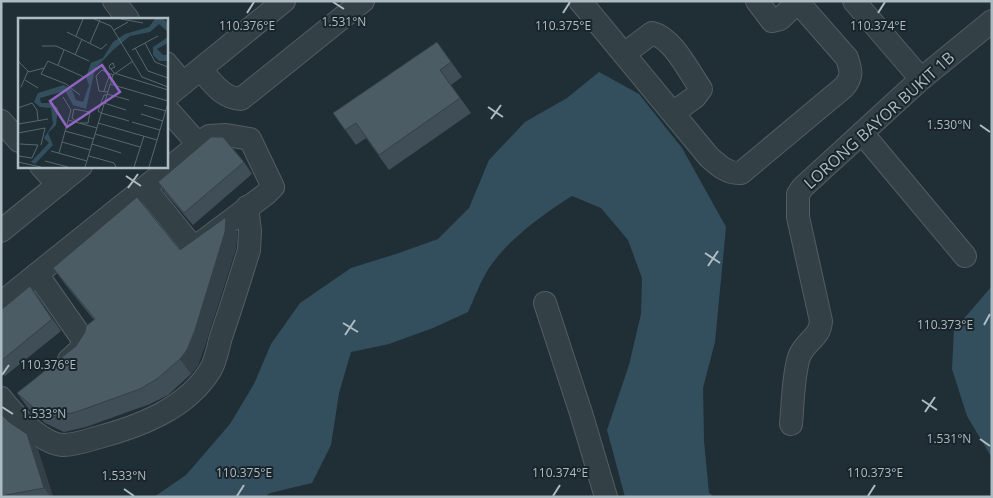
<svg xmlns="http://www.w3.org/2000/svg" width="993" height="498" font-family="'Open Sans',sans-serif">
	<rect width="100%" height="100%" fill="#202f36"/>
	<g fill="#334f5d">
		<path d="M 599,72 L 639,94 L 682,148 L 726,227 L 715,342 L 703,388 L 704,441 L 709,493 L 715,497 L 625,497 L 607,430 L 629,365 L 641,314 L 642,278 L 628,240 L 601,208 L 572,196 C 543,214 503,243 486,273 C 479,285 474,299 468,312 L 433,328 L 389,344 L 351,352 L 339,393 L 331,445 L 312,483 L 270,493 L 265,497 L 154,497 L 186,475 L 230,424 L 254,384 L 271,344 L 300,303 L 351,268 L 399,253 L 438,239 L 469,208 L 489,160 L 525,122 L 567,98 Z"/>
		<polygon points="992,286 992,458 967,416 952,369 954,330"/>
	</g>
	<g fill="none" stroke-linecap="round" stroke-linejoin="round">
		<g stroke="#515e64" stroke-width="24">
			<g id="minor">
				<polyline points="114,1 128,19"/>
				<path d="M 580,1 L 709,157 C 719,166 728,174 741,173 L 844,87 C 853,76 851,71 847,58 L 797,1"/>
				<polyline points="757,1 772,21 780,19 798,2"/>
				<polyline points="854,1 921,79"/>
				<path d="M 624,54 L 652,33 C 673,38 689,72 701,89 L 695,97 L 673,113"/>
				<polyline points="166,63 183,83"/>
				<path d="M 201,70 C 213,83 222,98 241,99 L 363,1"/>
				<polyline points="166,97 284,1"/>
				<polyline points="166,108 199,145"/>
				<polyline points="1,121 19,141"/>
				<polyline points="862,133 965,256"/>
				<polyline points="41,166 58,185"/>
				<polyline points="1,231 81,166"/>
				<polyline points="37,274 84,341 79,351 69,360"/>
				<polyline points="1,303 209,136 226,135 250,139 273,187 266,194 198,245 192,246 145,188"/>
				<polyline points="545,303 581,413 606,497"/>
				<path d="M 1,398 C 13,414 42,444 63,445 C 74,445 86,441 96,438 C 138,427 187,409 211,369 C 216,360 218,347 221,337 C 231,308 240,279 249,250 L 250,231 L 247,207"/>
				<path d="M 791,424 C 793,403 793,376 799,357 C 805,341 820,338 821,321 L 798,217 L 798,194 L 803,187 L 921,79 L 992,21"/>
			</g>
		</g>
		<use href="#minor" stroke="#334046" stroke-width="22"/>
	</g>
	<g fill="#404f57">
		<polygon points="437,42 462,77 451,85 471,113 389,170 366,138 356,145 333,113"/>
		<polygon points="244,162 252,174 193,225 166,194 158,182"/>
		<polygon points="237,232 236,248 205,345 198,365 191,374 168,395 150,404 86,427 64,432 45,423 28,408 17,393 76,346 94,320 64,283 53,268 180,250"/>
		<polygon points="30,286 61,331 5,376 1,372 1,310"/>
		<polygon points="1,414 38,450 53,497 1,497"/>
	</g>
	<g fill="#344047">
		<polygon points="226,217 237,232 236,248 205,345 198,365 191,374 180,359"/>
		<polygon points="27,434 38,450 53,497 51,497 44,488"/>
	</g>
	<g fill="#4b5c65" stroke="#344047">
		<polygon points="437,42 451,62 440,70 460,98 379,155 356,123 345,130 333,113"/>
		<polygon points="211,137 223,137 244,162 184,213 158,182"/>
		<polygon points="137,197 180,250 226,217 225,232 195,330 187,350 180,359 157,379 140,389 76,412 53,417 34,408 17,393 76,346 85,332 86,326 95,319 53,268"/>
		<polygon points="30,286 52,319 1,361 1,310"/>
		<polygon points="1,414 9,422 27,434 44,488 1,496"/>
	</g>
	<path fill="none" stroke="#adbbc3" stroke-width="2" d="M 333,2 L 344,9M 247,13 L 254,2M 563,13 L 570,2M 878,13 L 885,2M 488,107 L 503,117M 491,119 L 501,105M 980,125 L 990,132M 126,176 L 141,186M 128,188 L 138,174M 705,253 L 720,263M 708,266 L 718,251M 343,323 L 358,332M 984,325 L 990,314M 345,335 L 355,320M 2,375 L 9,365M 922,400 L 937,410M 2,407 L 13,414M 925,412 L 935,397M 980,439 L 990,446M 124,489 L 134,496M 237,496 L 244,485M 553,496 L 560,485M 868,496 L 875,485"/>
	<g text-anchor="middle" stroke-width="4" stroke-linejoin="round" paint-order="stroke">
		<g font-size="16" fill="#adbbc3" stroke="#19252b">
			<text transform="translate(879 120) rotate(-42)" y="6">LORONG BAYOR BUKIT 1B</text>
		</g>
	</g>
	<g transform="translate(18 18)">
		<rect width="150" height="150" fill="#202f36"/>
		<path d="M 137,1 L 145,1 L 150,5 L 150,14 L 141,6 L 132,14 L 112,18 L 95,32 L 77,51 L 68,91 L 55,87 L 47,73 L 22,80 L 23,85 L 33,85 L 40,90 L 38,107 L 30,115 L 35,127 L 17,146 L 13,144 L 31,125 L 26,120 L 35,106 L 33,90 L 22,89 L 16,84 L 20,75 L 46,67 L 54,72 L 58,82 L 65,84 L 71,67 L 68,59 L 73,45 L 85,40 L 95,24 L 107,16 L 131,9 ZM 150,19 L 150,25 L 139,31 L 145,37 L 150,37 L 150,43 L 141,43 L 135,37 L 135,29 Z" fill="#334f5d"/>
		<path fill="none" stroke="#58676e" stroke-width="1" d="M 76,1 L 93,8 L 124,59 L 150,69M 103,1 L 125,5M 96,12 L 110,4M 49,14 L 83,31 L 89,26M 58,18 L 65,1M 72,25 L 82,2M 127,25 L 137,44 L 150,49M 24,28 L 38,28 L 71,43M 117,30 L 130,53 L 150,60M 114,32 L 140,18M 57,37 L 64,21M 0,43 L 11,54 L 26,50M 95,46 L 97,49 L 92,51 L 91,48 L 93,46 L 96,45M 40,47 L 46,32M 93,51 L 96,55 L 150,72M 7,62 L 20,70M 92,66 L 150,83M 3,69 L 10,53M 86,73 L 92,56M 90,74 L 81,73 L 78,58 L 84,52 L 95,57M 89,76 L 111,82M 62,77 L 48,66 L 23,56 L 30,43 L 66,59M 86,85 L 108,92M 126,87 L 148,93M 0,90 L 14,85 L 19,92 L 20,102M 83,95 L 111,103M 83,95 L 80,93 L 86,77 L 89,77M 123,96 L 145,103M 50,102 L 79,110M 114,104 L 142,112M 60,105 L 54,100 L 56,91 L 72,94 L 70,105 L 62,105M 80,105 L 139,122M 0,106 L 30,101M 47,113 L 76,121M 0,115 L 27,110 L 23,127M 77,116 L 122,129M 44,124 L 72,132M 2,126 L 20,127M 74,126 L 103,135M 33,133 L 69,143M 41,135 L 53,92 L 45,79M 0,138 L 14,140 L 20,127M 71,138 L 96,145 L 98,149M 27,143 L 50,149M 0,144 L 23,149M 67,149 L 95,57 L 115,43M 116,149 L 126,118M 131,149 L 150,85"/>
		<path fill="#8f65c1" fill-opacity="0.15" stroke="#8f65c1" stroke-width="2.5" d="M 84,47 L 102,74 L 49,109 L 32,83 Z"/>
		<rect width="150" height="150" fill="none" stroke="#adbbc3" stroke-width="2.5"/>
	</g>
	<g font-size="12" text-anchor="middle" fill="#adbbc3" stroke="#19252b" stroke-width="4" stroke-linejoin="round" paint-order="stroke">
		<text x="344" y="26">1.531°N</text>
		<text x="247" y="30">110.376°E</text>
		<text x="563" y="30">110.375°E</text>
		<text x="878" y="30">110.374°E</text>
		<text x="949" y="129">1.530°N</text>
		<text x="945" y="329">110.373°E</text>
		<text x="48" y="369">110.376°E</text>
		<text x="44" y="418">1.533°N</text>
		<text x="949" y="443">1.531°N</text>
		<text x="244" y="477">110.375°E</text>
		<text x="560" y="477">110.374°E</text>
		<text x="875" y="477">110.373°E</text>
		<text x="124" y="480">1.533°N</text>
	</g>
	<rect width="993" height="498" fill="none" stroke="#adbbc3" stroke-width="5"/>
</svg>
